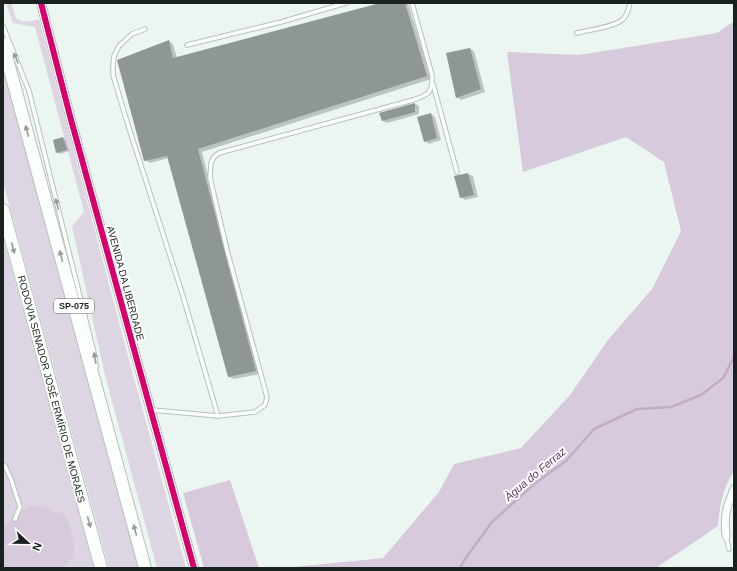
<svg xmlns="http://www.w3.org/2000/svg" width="737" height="571" font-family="Arial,sans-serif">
	<rect width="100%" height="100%" fill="#ebf6f1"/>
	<g fill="#ded5e3">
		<path d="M 6,3 L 11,3 C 13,7 14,16 17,19 C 21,23 34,21 39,19 L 125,345 L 186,568 L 157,568 L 105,375 L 72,226 L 84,212 L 35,27 L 13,23 Z"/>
		<polygon points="3,63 141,568 109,568 3,182"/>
		<polygon points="3,238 94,568 65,568 63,561 3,568"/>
	</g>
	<g fill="#d7cadc">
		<path d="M 734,21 L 734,471 C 722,491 720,503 718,526 L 656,568 L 283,568 L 383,558 L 439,492 L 454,464 L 521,448 L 570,395 L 608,340 L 652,289 L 681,231 L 664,162 L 626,137 L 523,172 L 507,52 L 579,55 L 717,33 Z"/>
		<polygon points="230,480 259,568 204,568 183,493"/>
		<path d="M 31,506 L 45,507 L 54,513 L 61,512 C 70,519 76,544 73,555 C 71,560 66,563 64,568 L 3,568 L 3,525 C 14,520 20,510 31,506 Z"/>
	</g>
	<g fill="#0003">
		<polygon points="384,3 408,3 431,79 202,152 260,374 234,379 229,377 169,158 150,163 145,160 169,41 173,44 177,58"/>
		<polygon points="470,49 474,51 485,92 461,100 457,97"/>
		<polygon points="415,104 419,106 419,114 387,123 383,121 381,113"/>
		<polygon points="431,114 435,117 441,140 429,144 425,141"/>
		<polygon points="63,138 65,139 69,151 60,154 57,152"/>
		<polygon points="468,174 473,176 478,197 465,200 461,197 455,177"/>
	</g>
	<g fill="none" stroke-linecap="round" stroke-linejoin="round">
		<polyline stroke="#c1aec6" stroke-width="2.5" points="460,568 465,559 492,522 534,484 566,461 594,429 637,409 671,407 701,395 723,378 734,357"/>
	</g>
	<g fill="#8f9794">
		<polygon points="380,3 405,3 427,76 198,149 256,371 228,377 167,156 144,161 117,60 169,40 173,58"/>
		<polygon points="470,48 481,89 456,98 446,53"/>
		<polygon points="415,103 415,112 382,121 379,113"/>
		<polygon points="431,113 437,138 424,142 417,117"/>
		<polygon points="63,137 67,150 56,153 53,140"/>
		<polygon points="468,173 474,195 460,198 454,176"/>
	</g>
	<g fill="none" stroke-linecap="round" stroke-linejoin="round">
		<g stroke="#b7c0bc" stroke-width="5.5">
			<g id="service">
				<polyline points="3,26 29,91 95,357 96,367"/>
				<path d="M 145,29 L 132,34 L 119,46 L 114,56 L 113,65 L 113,75 L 128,125 L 183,296 L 218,416 L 255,412 L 265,405 L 267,397 L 227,250 L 210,178 L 211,163 L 214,157 L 219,153 L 413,100 C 428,95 433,93 432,75 L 412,3"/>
				<path d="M 577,33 C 588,30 617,27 624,18 C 628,13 629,8 630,3"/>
				<polyline points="187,45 281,22 346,3"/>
				<polyline points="433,84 457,172"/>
				<polyline points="152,410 218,416"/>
				<polyline points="3,465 5,466 11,479 20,507 15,519"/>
				<polyline points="726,536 729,549"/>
			</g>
		</g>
		<g stroke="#b7c0bc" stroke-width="9">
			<path id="minor" d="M 726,536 C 724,515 726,509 734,489"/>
		</g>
		<g stroke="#b7c0bc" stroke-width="10">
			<polyline id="tertiary" points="41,3 70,116 194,568"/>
		</g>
		<g stroke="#b7c0bc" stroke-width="14">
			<g id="motorway">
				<polyline points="3,44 145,568"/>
				<polyline points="3,210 101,568"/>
			</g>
		</g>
		<use href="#service" stroke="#fcfefd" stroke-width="3.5"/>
		<use href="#minor" stroke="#fcfefd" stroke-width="7"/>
		<use href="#tertiary" stroke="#fcfefd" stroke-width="8"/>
		<use href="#motorway" stroke="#fcfefd" stroke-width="12"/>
		<g stroke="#fff" stroke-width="8">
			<polyline id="cycleway" points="41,3 70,116 194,568"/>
		</g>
		<use href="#cycleway" stroke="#d6006c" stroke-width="6"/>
	</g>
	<defs><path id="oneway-solid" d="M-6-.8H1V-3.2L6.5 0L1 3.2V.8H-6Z"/></defs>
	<g fill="#969b99">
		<use href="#oneway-solid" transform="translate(16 58) rotate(-112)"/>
		<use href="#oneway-solid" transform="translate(27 131) rotate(-105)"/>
		<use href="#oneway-solid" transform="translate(57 204) rotate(-104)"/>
		<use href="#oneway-solid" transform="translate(13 248) rotate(75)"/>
		<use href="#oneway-solid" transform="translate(61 256) rotate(-105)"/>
		<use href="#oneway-solid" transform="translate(95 358) rotate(-99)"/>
		<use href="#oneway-solid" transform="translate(89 522) rotate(75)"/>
		<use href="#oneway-solid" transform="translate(135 530) rotate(-105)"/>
	</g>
	<g text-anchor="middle" stroke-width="4" stroke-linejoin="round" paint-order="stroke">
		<rect fill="#fff" stroke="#5f6462" stroke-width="1" x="54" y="299" width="40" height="14" rx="3"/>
		<g font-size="9" font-weight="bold" fill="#1a221f">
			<text x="74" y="309">SP-075</text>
		</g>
		<g font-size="10" fill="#1a221f" stroke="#fff">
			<text transform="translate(126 283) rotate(75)" y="4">AVENIDA DA LIBERDADE</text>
			<text transform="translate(52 389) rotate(75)" y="4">RODOVIA SENADOR JOSÉ ERMÍRIO DE MORAES</text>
		</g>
		<g font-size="11" font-style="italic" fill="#5e3464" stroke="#fff">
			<text transform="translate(535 474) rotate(-40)" y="4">Àgua do Ferraz</text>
		</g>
	</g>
	<rect width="737" height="571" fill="none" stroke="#1a221f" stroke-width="8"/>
	<g transform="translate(28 543) rotate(112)" stroke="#ffffff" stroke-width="3" paint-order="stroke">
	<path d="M0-3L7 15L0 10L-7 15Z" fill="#1a221f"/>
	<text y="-6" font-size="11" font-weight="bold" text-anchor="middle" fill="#1a221f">N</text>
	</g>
</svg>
